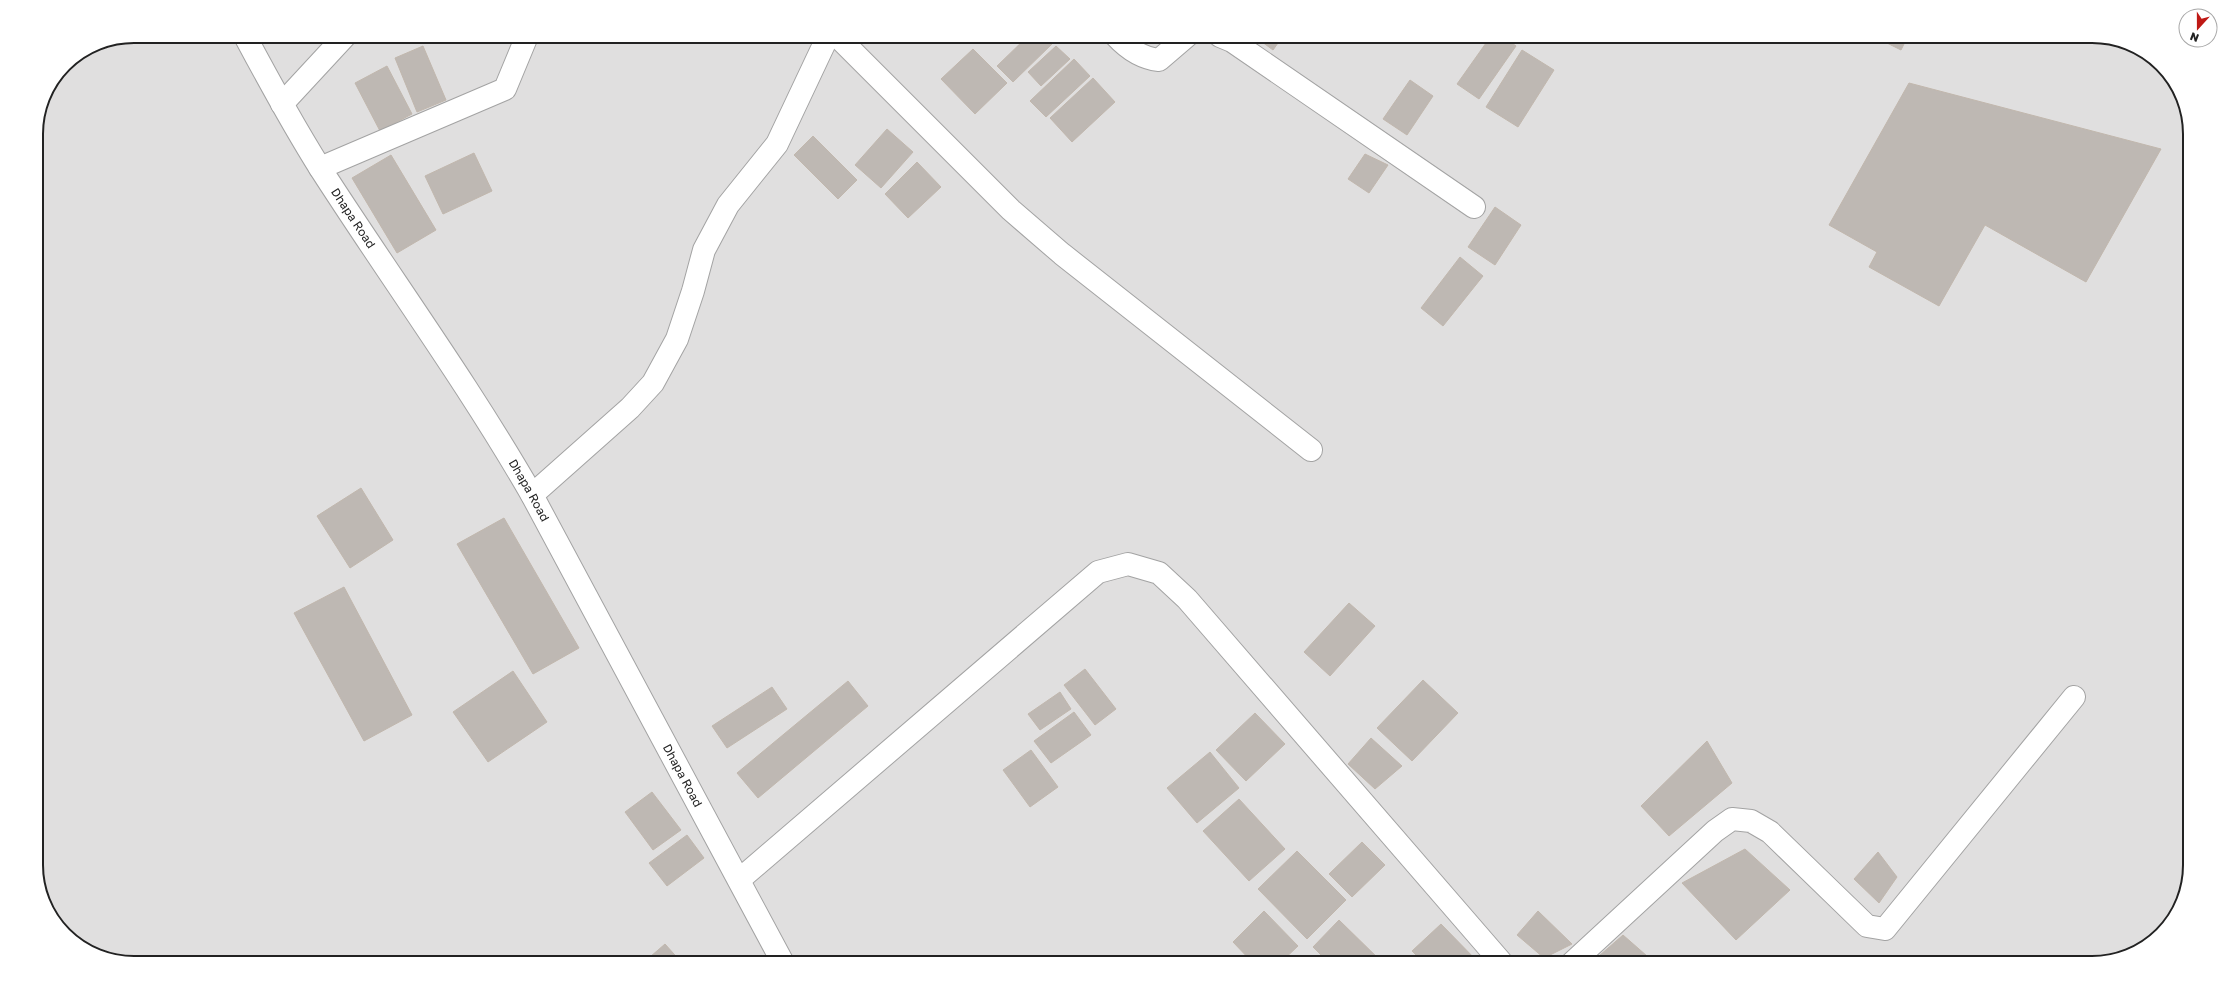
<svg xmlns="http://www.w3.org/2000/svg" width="2226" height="999" font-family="'Golos Text',sans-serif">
	<rect width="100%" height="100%" fill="#f1efea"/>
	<polygon fill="#e0dfdf" points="134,36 2092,36 2130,44 2173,80 2190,128 2190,865 2182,903 2146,947 2092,963 134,963 96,955 53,920 36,871 36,128 44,96 65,65 97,43"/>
	<g fill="#beb8b3" stroke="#c1b7ad">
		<polygon points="1028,36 1044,36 1052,44 1013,82 997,66"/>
		<polygon points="1254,36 1283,36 1273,50"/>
		<polygon points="1491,36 1502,36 1516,46 1479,99 1457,84"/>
		<polygon points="1873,36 1908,36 1901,50"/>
		<polygon points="1940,36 1955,36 1952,42"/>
		<polygon points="423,46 446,100 417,112 395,58"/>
		<polygon points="1056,46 1070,59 1041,86 1028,72"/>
		<polygon points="973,49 1007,83 975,114 941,79"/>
		<polygon points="1522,50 1554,70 1518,127 1486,107"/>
		<polygon points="1074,59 1090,76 1046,117 1030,101"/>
		<polygon points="387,66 412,114 380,131 355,83"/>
		<polygon points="1093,78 1115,102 1072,142 1050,118"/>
		<polygon points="1410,80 1433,96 1407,135 1383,119"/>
		<polygon points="1909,83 2161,149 2086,282 1985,225 1939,306 1869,267 1877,252 1829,225"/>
		<polygon points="887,129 913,152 881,188 855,165"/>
		<polygon points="813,136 857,180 838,199 794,155"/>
		<polygon points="474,153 492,191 443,214 425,176"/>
		<polygon points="1365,154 1388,165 1369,193 1348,179"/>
		<polygon points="391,155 436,230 397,253 352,178"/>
		<polygon points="917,162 941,187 908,218 885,194"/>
		<polygon points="1495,207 1521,225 1495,265 1468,247"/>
		<polygon points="1460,257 1483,276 1443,326 1421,308"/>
		<polygon points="361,488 393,540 350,568 317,516"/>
		<polygon points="504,518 579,648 533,674 457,544"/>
		<polygon points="344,587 412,715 364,741 294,613"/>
		<polygon points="1349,603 1375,626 1330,676 1304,652"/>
		<polygon points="1085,669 1116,709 1095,725 1064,685"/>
		<polygon points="513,671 547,722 488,762 453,712"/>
		<polygon points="1423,680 1458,713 1412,761 1377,728"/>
		<polygon points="848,681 868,706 758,798 737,773"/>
		<polygon points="772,687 787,709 727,748 712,726"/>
		<polygon points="1060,692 1071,709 1040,730 1028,714"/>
		<polygon points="1074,712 1091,735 1051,763 1034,741"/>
		<polygon points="1255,713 1285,744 1246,781 1216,750"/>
		<polygon points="1371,738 1402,766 1375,789 1348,764"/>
		<polygon points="1707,741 1732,783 1669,836 1641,806"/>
		<polygon points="1031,750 1058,787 1030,807 1003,770"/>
		<polygon points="1210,752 1239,788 1197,823 1167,788"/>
		<polygon points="652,792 681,830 653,850 625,812"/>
		<polygon points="1239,799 1285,849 1249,881 1203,831"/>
		<polygon points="687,835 704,858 667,886 649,863"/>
		<polygon points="1362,842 1385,865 1352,897 1329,874"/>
		<polygon points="1745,849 1790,890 1736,940 1682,883"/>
		<polygon points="1297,851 1346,900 1307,939 1258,889"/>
		<polygon points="1878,852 1897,877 1879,903 1854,879"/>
		<polygon points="1264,911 1298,946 1280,963 1253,963 1233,942"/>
		<polygon points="1538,911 1572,944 1544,958 1517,935"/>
		<polygon points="1339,920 1383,963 1329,963 1313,947"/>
		<polygon points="1441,924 1479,963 1424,963 1412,951"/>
		<polygon points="1623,935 1647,956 1640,963 1591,963"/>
		<polygon points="665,944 682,963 643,963"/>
		<polygon points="1223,956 1230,963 1216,963"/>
		<polygon points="1411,956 1418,963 1404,963"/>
	</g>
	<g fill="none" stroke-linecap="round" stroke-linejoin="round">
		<g stroke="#a3a3a3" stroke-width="24">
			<g id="minor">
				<path id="s1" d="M 245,36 C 269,81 293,125 320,168 C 390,277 467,382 532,495 L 783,963"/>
				<polyline points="837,36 1011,210 1062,254 1311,450"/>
				<path d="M 1116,36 C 1128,49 1141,58 1159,60 L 1187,36"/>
				<polyline points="1220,36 1232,41 1474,207"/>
				<polyline points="282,104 345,36"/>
				<polyline points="320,168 505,89 527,36"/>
				<polyline points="532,495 630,408 653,383 677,339 693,291 704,250 728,205 777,144 828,36"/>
				<polyline points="739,880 1098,572 1128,564 1159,573 1187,599 1502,963"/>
				<polyline points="1572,963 1715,831 1732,819 1751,821 1770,832 1867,926 1885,929 2074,697"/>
			</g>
		</g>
		<use href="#minor" stroke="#fff" stroke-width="22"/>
	</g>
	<g text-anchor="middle" stroke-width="4" stroke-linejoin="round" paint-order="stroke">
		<g font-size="12" fill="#222" stroke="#fff">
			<text dy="4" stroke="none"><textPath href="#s1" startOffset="212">Dhapa Road</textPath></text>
			<text dy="4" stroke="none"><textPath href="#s1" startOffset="536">Dhapa Road</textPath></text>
			<text dy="4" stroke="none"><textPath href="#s1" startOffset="860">Dhapa Road</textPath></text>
		</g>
	</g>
	<path d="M0 0H2226V999H0ZM134 43H2092A91 91 0 0 1 2183 134V865A91 91 0 0 1 2092 956H134A91 91 0 0 1 43 865V134A91 91 0 0 1 134 43Z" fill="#fff" fill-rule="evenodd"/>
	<path fill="none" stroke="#222" stroke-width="2" d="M134 43H2092A91 91 0 0 1 2183 134V865A91 91 0 0 1 2092 956H134A91 91 0 0 1 43 865V134A91 91 0 0 1 134 43Z"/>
	<g transform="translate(2198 28) rotate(201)"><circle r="19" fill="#ffffff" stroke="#a7a7a7"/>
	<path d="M0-3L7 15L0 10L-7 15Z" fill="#bf1915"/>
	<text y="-6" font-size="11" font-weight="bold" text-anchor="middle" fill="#222222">N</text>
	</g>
</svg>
